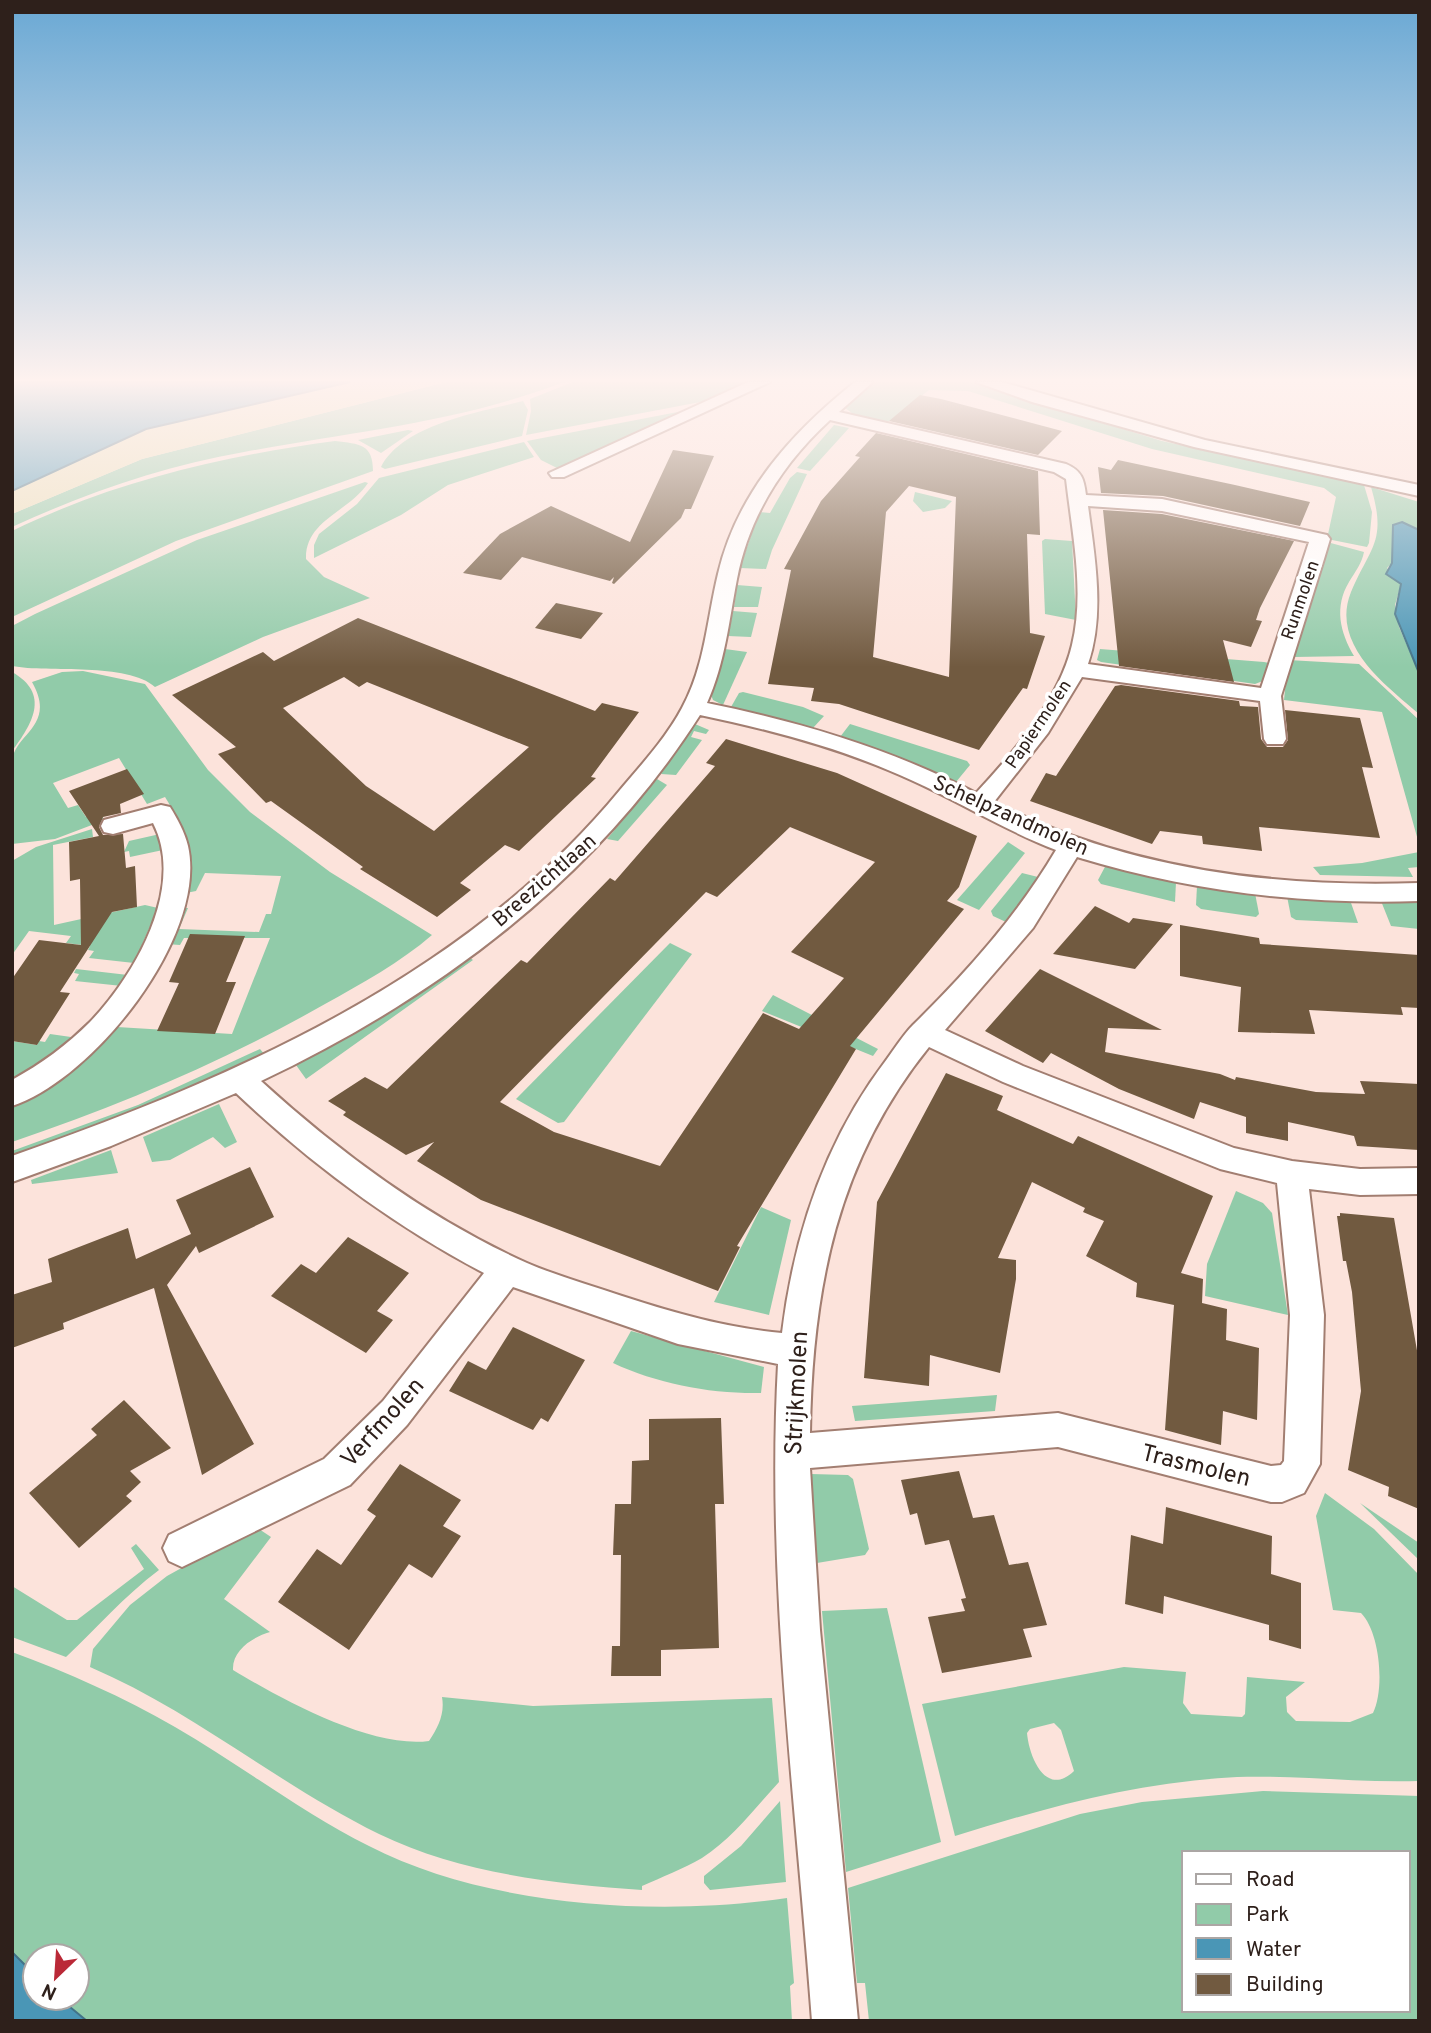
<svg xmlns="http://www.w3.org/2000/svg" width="1431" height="2033" font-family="Overpass,sans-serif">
	<rect width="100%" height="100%" fill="#fce3db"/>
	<g fill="#91cba9" fill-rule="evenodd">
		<path d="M 446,382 L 564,382 C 457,423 355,431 244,452 C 164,466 86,493 12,527 L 12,514 L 142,459 Z"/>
		<polygon points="573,382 752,382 711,400 526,435 531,411 530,399"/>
		<polygon points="877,382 970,382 1162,441 1364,485 1372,512 1369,543 1367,547 1327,539 1336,497 1324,488 1152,449 968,391 929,390 888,422 853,414 844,407"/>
		<path d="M 523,401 L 528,410 L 522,436 L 385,469 L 381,467 C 403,424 480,412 523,401 Z"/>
		<polygon points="688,410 557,468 541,460 527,441"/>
		<polygon points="834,425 849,428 810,471 797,468"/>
		<polygon points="408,430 413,431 381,453 358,440"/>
		<path d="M 335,441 C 360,444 373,444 373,471 L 176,541 L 12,617 L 12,531 C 115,481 223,456 335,441 Z"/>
		<polygon points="524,442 534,457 448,485 401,515 314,558 314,545 319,534 357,504 379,478"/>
		<polygon points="797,472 807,474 772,550 766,569 740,568 759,512 770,513 790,478"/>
		<path d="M 365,482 L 368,483 C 349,512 305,520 306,559 L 324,577 L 370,598 L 263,637 L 155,687 C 127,662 49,673 12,666 L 12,626 L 35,614 L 197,540 Z"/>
		<path d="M 1371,487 L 1419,502 L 1419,530 L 1402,522 L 1393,526 L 1392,563 L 1387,568 L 1401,584 L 1395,605 L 1399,627 L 1419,673 L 1419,714 C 1385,685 1330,644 1351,592 C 1371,545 1387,542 1371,487 Z"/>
		<polygon points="915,492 952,501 945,508 923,512 913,501"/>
		<polygon points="1045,539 1072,541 1076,620 1045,614 1042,541"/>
		<path d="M 1327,542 L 1364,552 C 1362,563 1355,572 1349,582 C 1334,607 1340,632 1354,656 L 1294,657 L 1289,655 L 1314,593 Z"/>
		<polygon points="737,585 762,587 758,607 734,607"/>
		<polygon points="733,611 757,613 751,637 728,636"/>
		<polygon points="725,649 747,652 723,705 713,700 710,692"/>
		<polygon points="1100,649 1264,662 1269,663 1268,679 1255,684 1101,662 1097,660"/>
		<polygon points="1288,660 1359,664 1419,720 1419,844 1382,712 1284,700"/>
		<path d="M 83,671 L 145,684 L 208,770 L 250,812 L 330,872 L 432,935 C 401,962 361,984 325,1004 C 225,1061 121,1105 12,1142 L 12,1102 L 117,1027 L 232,1034 L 270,938 L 184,938 L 180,945 L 166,944 L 183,908 L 188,908 L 179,929 L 259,932 L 266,914 L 271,914 L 281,876 L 205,873 L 196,891 L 186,893 C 184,855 186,830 165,797 L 147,804 L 119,758 L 53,783 L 68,808 L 78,805 L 86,817 L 101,815 L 105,820 L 55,839 L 12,844 C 12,817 9,788 12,761 C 15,733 57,726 32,682 L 62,672 Z"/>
		<path d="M 12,672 C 51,694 32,724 12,751 Z"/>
		<polygon points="743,692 803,707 824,716 813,728 731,707 739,693"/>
		<polygon points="695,724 709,730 706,734 694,731 691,737 702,740 676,775 661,774"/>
		<polygon points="850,724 967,761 970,765 956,782 840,737"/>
		<polygon points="657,779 667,785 618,841 607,839"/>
		<polygon points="92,829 93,837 53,845 54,925 145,905 158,908 134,963 89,958 94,951 88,950 90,946 66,943 71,936 29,931 12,955 12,861 36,847"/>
		<polygon points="160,834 163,850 130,857 129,851 124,852 129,841"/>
		<polygon points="1008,842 1025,853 979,910 957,900"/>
		<polygon points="1419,852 1419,867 1408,868 1413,877 1320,875 1313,867 1362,863"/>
		<polygon points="1106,865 1176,882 1175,902 1101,884 1098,880"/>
		<polygon points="1022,873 1038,877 1006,922 993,916 991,911"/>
		<polygon points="1197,886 1255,893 1259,914 1256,917 1201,909 1196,905"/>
		<polygon points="1287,896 1350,900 1358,923 1296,920 1291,917"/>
		<polygon points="1381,901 1419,902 1419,929 1391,926"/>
		<polygon points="670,943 692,954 564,1122 558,1123 516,1099"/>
		<polygon points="469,957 473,960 306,1079 296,1065 405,1001"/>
		<polygon points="76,969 128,975 122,986 75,981 79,974 74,973"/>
		<polygon points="773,995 878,1049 873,1056 762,1011"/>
		<polygon points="50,1034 78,1038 12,1082 12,1041 37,1045 39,1041 45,1042"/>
		<polygon points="260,1049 265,1055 188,1092 12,1159 12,1151 138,1105"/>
		<polygon points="219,1104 237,1142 225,1148 213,1137 170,1160 152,1162 143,1137"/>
		<polygon points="111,1150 118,1173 32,1184 31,1180"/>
		<polygon points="1236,1191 1263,1203 1272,1213 1288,1315 1205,1296 1207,1264"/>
		<polygon points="761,1207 791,1220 769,1315 714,1302"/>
		<path d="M 631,1331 L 764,1367 L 761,1393 C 711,1394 658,1384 613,1363 Z"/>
		<polygon points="997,1395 995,1411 855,1421 852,1406"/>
		<polygon points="811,1474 848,1475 853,1479 869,1549 865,1555 817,1563"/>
		<path d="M 1325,1493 L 1374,1529 L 1419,1575 L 1419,1781 C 1358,1783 1298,1775 1237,1777 C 1138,1782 1048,1807 955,1836 L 922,1704 L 1124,1667 L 1186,1672 L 1183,1703 L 1191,1714 L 1242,1717 L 1245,1714 L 1247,1677 L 1305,1682 L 1286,1697 L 1287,1712 L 1296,1721 L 1350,1722 L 1373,1713 C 1385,1689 1380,1632 1361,1613 L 1333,1610 L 1316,1516 ZM 1054,1723 L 1061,1730 L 1074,1771 C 1046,1798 1029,1757 1027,1733 L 1030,1729 Z"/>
		<polygon points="1360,1503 1419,1543 1419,1560"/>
		<path d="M 252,1529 L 259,1529 L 271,1537 L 224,1599 L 270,1632 C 253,1637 232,1650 233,1670 C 281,1699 372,1749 429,1741 C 438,1727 445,1714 442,1697 L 533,1706 L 772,1698 L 779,1782 C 755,1808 733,1838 702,1858 C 683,1869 662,1877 642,1886 L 642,1890 C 554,1884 459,1873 379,1834 C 279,1785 193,1711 90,1667 L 93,1649 L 130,1605 L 167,1576 Z"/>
		<path d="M 136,1544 L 159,1570 C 124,1596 96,1629 66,1657 L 12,1637 L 12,1586 L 67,1620 L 77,1620 L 144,1569 L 131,1548 Z"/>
		<polygon points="887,1608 941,1842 846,1872 822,1611"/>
		<path d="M 12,1652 C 69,1673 123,1697 175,1727 C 241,1765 301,1812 369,1846 C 487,1907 659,1917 787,1898 L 794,1983 L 790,1986 L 792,2021 L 87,2021 L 59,1998 L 77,1998 L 77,1956 L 35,1956 L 35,1975 L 12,1952 Z"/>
		<path d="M 1263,1791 L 1419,1796 L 1419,2021 L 869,2021 L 865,1983 L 857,1983 L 848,1888 L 1080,1814 L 1142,1802 ZM 1184,1853 L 1408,1853 L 1408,2010 L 1184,2010 Z"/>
		<polygon points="780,1801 786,1882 710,1890 704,1883 704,1876 741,1846"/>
	</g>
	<polygon fill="#eae0bb" points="350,382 446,382 142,459 12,514 12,491 146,429"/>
	<g fill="#4a96b6" stroke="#427388" stroke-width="2">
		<polygon points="12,382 350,382 146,429 12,491"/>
		<polygon points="1402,522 1419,530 1419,673 1395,614 1401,584 1386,574 1392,563 1393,525"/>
		<polygon points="12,1952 35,1975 35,1998 59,1998 87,2021 12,2021"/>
	</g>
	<g fill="#715a40" fill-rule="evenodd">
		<polygon points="920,395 941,399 1062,431 1038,455 889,421"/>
		<path d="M 876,433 L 1038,471 L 1040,535 L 1027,534 L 1030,633 L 1045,636 L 1027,689 L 1023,688 L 979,750 L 839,704 L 811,701 L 814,688 L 768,684 L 791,570 L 784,569 L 821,501 L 860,457 L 855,456 ZM 909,486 L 956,497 L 949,677 L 873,657 L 886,512 Z"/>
		<polygon points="673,450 714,456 691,509 685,509 681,518 614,584 612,583 614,577 610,581 522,557 501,580 463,573 500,534 551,506 630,542"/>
		<polygon points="1118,460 1235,485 1310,502 1300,526 1163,496 1101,493 1098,467 1111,470"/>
		<polygon points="1103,510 1162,514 1294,541 1260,608 1256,620 1262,621 1251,647 1223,640 1234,682 1119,666"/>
		<polygon points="556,603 603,613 581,639 535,628"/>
		<path d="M 358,618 L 595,711 L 602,703 L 639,712 L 591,777 L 596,778 L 519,851 L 505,845 L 460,883 L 471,890 L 437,917 L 360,869 L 363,867 L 271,801 L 266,803 L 218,754 L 236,747 L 172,695 L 263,652 L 274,661 ZM 344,677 L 359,687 L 367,682 L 529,747 L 434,831 L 366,786 L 283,708 Z"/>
		<polygon points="1121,685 1239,701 1240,706 1258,707 1261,739 1267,747 1283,747 1288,740 1285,710 1360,718 1373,768 1362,767 1380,838 1259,827 1262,851 1203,844 1202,836 1160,831 1152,844 1030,801 1046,773 1056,776 1115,686"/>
		<path d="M 726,739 L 837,773 L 977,836 L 959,887 L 947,901 L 964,909 L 850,1046 L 856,1049 L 737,1246 L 740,1247 L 718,1291 L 481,1200 L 417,1161 L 434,1142 L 406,1155 L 343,1115 L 346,1112 L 328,1101 L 365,1077 L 387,1089 L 521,960 L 527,963 L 610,878 L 615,881 L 715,766 L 706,763 ZM 790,827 L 875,862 L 791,952 L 844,978 L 799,1029 L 763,1013 L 660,1166 L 554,1132 L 500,1102 L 706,892 L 717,897 Z"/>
		<polygon points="127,769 144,794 120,804 121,813 103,817 99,827 103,835 123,834 126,868 135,866 137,907 112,912 60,992 70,993 37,1045 12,1041 12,979 39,940 81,945 80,879 70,881 69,842 99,836 69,791"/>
		<polygon points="1095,906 1129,923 1133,918 1173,924 1135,969 1053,954"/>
		<polygon points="1180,925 1259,938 1260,944 1419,955 1419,1008 1401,1007 1403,1015 1309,1010 1315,1034 1238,1032 1241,987 1180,976"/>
		<polygon points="190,934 245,936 226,982 236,982 215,1034 157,1031 179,983 169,982"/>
		<polygon points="1040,969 1162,1030 1108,1028 1105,1052 1220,1074 1235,1080 1236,1077 1316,1092 1365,1094 1360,1081 1419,1084 1419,1150 1357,1146 1354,1136 1288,1122 1288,1141 1246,1133 1246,1117 1200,1102 1194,1119 1119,1089 1051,1053 1043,1063 985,1031"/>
		<polygon points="946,1073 1003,1096 997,1110 1073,1144 1078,1136 1213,1196 1181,1273 1203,1279 1202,1303 1227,1309 1226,1340 1259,1348 1257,1420 1223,1411 1221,1445 1165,1430 1174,1305 1136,1297 1137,1283 1086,1256 1104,1221 1083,1212 1085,1208 1032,1182 998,1258 1016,1260 1016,1279 1000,1373 930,1355 929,1386 864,1378 877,1202"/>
		<polygon points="250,1167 274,1217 199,1253 196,1246 167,1285 254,1444 202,1475 154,1288 63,1323 64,1329 12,1348 12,1295 52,1282 48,1259 128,1228 136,1259 191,1234 176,1200"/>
		<polygon points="1340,1213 1394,1218 1419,1362 1419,1509 1388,1496 1389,1487 1348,1470 1361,1391 1352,1292 1346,1261 1343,1261 1337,1216 1340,1216"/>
		<polygon points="348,1237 409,1273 377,1311 393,1320 366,1353 271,1296 301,1264 316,1273"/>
		<polygon points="513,1327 585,1360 548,1422 541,1418 533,1430 449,1391 468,1361 486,1370"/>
		<polygon points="124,1400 171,1448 130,1471 141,1482 126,1496 132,1501 79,1548 29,1493 97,1435 91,1429"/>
		<polygon points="721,1418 724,1504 715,1504 719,1648 661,1650 661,1676 611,1676 612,1646 620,1646 621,1555 613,1555 615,1504 631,1504 632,1461 649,1460 649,1419"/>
		<polygon points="400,1464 461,1500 443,1526 461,1536 432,1578 409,1564 349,1650 278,1602 317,1549 341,1565 376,1516 367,1510"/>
		<polygon points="959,1471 973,1518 994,1515 1009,1565 1028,1562 1047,1625 1023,1629 1032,1657 942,1673 928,1617 965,1611 961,1599 966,1598 949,1540 925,1545 917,1513 910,1515 901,1480"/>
		<polygon points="1166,1507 1272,1536 1271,1574 1301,1583 1301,1649 1269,1640 1269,1625 1164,1596 1163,1614 1125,1604 1131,1535 1163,1544"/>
	</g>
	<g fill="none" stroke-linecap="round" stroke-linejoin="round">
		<g stroke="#a27e71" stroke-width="4">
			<g id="street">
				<polygon points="748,382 770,382 564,477 552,477 549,473"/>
				<path d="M 855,382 L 873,382 L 839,412 L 1066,464 C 1082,471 1084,479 1086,495 L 1162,499 L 1327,535 L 1330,539 L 1324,559 L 1281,696 L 1286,739 L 1283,744 L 1267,744 L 1264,739 L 1260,701 L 1082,677 L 1048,733 L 994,802 C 1126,869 1272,888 1419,883 L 1419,901 C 1302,905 1189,891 1077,857 L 1033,928 L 945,1030 L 1023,1066 L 1234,1148 L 1292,1161 L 1360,1169 L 1419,1168 L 1419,1194 L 1360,1195 L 1309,1189 L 1324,1315 L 1320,1464 L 1304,1493 L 1282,1502 L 1271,1502 L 1058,1447 L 810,1468 L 820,1630 L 858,2021 L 812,2021 C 796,1802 766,1583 778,1364 L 678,1344 L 513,1287 L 407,1425 L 350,1485 L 182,1567 L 169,1561 L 163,1548 L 169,1535 L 324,1459 L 383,1401 L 484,1273 C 393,1225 311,1164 236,1093 L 111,1146 L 12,1182 L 12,1156 C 235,1078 467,976 620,790 C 642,764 666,738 682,708 C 705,666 707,619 718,574 C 737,493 791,433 855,382 ZM 830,420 L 1054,472 L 1066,479 C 1072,532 1085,592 1072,645 C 1059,700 1014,752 976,793 C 891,749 801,722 707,703 C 725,663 729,621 737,579 C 749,516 783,463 830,420 ZM 1088,506 L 1162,511 L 1309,542 L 1261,688 L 1088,664 C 1105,614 1095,558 1088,506 ZM 700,715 C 772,730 844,749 911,780 C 960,802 1006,831 1056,850 C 1017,916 967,972 913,1025 C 904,1034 895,1048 887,1059 C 826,1139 794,1234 782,1333 C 727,1328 674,1313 622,1296 C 590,1285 557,1276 527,1263 C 429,1219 340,1153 261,1081 C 436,998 595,880 700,715 ZM 929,1047 L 1003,1082 L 1220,1169 L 1277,1183 L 1290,1315 L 1284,1461 L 1281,1465 L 1271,1466 L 1058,1413 L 810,1433 C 812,1289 837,1161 929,1047 Z"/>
				<polygon points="976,382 1002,382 1205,440 1419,485 1419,496 1194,447 1032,402"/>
				<path d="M 161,805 L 170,807 C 177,818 185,833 188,846 C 208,935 94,1079 12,1106 L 12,1080 C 41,1064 67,1045 90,1022 C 135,975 186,887 153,823 L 113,834 L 104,832 L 101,826 L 104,820 Z"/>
			</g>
		</g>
		<use href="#street" fill="#fff" fill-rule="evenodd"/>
	</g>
	<linearGradient id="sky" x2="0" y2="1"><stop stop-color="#69a8d4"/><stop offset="0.57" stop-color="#fef2ef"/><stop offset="1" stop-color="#fef2ef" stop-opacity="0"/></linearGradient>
	<rect width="1431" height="667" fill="url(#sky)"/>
	<g text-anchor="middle" stroke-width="7" stroke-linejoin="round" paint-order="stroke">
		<g font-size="18" fill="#2e201b" stroke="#fff">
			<text transform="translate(1300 600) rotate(-71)" y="6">Runmolen</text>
			<text transform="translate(1038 724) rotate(-56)" y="6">Papiermolen</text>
		</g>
		<g font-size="21" fill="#2e201b" stroke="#fff">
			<text transform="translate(1011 815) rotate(24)" y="7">Schelpzandmolen</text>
			<text transform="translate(544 880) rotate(-41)" y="7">Breezichtlaan</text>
		</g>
		<g font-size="24" fill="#2e201b" stroke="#fff">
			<text transform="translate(796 1393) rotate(-87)" y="8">Strijkmolen</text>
			<text transform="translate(382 1422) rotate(-48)" y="8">Verfmolen</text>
			<text transform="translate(1196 1465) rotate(14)" y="8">Trasmolen</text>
		</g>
	</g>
	<rect width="1431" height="2033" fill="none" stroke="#2e201b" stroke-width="28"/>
	<rect x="1182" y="1851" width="228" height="161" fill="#ffffff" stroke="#aba6a4" stroke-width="2"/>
	<rect x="1196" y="1874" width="35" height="10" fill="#ffffff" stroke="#aba6a4" stroke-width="2"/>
	<text x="1246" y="1886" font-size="21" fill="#2e201b">Road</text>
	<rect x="1196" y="1904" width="35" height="21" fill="#91cba9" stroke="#aba6a4" stroke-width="2"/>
	<text x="1246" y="1921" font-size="21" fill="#2e201b">Park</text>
	<rect x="1196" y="1938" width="35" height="21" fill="#4a96b6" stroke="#aba6a4" stroke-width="2"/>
	<text x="1246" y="1956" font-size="21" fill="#2e201b">Water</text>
	<rect x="1196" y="1974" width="35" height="21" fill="#715a40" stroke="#aba6a4" stroke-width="2"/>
	<text x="1246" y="1991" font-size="21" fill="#2e201b">Building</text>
	<g transform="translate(56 1977) rotate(205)"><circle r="33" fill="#ffffff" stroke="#aba6a4" stroke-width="2"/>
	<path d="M0-5L12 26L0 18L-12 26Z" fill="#ba2937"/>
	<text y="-10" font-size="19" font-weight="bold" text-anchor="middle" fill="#2e201b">N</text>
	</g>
</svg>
